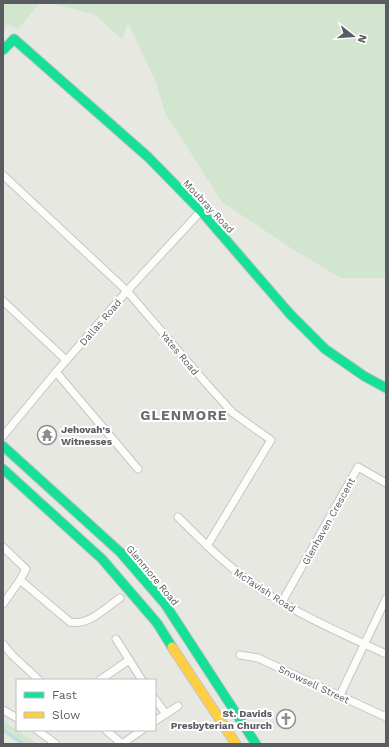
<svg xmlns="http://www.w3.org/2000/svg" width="389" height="747" font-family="'Work Sans',sans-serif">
	<rect width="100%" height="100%" fill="#e8e8e3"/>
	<g fill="#d1e5cf">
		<polygon points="3,3 40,3 18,29 8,24 3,29"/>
		<polygon points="49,3 386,3 386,278 341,278 294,250 222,202 165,113 156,82 128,23 122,39 94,14"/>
		<polygon points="3,721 38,744 19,744 3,733"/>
	</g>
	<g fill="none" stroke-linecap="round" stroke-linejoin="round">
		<polyline stroke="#b7d7f2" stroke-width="2" points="3,730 24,744"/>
		<g stroke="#c5c5c5" stroke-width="9">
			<g id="street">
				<polyline points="3,175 127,291 205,382 233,413 271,440 207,546"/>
				<polyline points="3,301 66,360"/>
				<polyline points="56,372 138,469"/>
				<polyline points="3,436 56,372 127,291 201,211"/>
				<path d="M 178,517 C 202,541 226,565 253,584 C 294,613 341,633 386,654"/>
				<polyline points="3,547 26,569 20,580 3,604"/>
				<path d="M 20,580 L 70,622 C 89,626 105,608 120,598"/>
				<polyline points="282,602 358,467 386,483"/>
				<polyline points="116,639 142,680"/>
				<polyline points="3,644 12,655 39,680"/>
				<polyline points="240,655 258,658 386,717"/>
				<polyline points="100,680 129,660"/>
				<polyline points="340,695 386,599"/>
				<polyline points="155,699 166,714"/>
				<polyline points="3,710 17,718"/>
				<polyline points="155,721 178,706"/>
				<polyline points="37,730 56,744"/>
				<polyline points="106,730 122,744"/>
				<polyline points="122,744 142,730"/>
			</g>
		</g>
		<g stroke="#c4c5c3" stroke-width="11">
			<g id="fast">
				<polyline points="3,50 14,39 148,157 201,211 290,314 325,349 364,376 386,388"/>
				<polyline points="3,446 120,552 165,604 256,744"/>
				<polyline points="3,469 102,559 157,623 172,647"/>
			</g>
		</g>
		<g stroke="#c4c5c3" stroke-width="11">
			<polyline id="slow" points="172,647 236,744"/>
		</g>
		<use href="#street" stroke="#fcfcfb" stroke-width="7"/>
		<use href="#fast" stroke="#16e098" stroke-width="9"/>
		<use href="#slow" stroke="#ffcf43" stroke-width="9"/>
	</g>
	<defs>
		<g id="temple-ring" transform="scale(1)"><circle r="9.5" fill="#fff" stroke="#8b8d8e" stroke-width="1.5"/><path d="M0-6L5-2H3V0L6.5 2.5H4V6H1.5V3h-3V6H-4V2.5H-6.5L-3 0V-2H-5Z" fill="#8b8d8e"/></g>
		<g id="church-ring" transform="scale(1)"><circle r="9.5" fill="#fff" stroke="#8b8d8e" stroke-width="1.5"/><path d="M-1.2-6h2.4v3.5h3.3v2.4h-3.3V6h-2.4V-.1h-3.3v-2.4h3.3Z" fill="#8b8d8e"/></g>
	</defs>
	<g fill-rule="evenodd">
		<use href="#temple-ring" x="47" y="435"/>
		<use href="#church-ring" x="286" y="719"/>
	</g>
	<g text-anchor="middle" stroke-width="4" stroke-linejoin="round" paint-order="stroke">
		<g font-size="10" fill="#595c60" stroke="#fff">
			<text transform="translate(209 206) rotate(47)" y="4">Moubray Road</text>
			<text transform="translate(100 322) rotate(-49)" y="4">Dallas Road</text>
			<text transform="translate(180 353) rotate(50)" y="4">Yates Road</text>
			<text transform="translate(328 521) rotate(-61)" y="4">Glenhaven Crescent</text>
			<text transform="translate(153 575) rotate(50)" y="4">Glenmore Road</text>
			<text transform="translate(265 590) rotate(33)" y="4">McTavish Road</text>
			<text transform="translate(314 684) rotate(25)" y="4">Snowsell Street</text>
		</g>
		<g font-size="10" font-weight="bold" fill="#595c60" stroke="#fff" text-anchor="start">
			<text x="61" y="433">Jehovah's<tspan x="61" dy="12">Witnesses</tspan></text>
			<text x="272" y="717" text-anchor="end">St. Davids<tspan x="272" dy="12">Presbyterian Church</tspan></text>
		</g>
		<g font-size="14" font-weight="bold" letter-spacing="1" fill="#6a6e72" stroke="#fff">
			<text x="184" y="420">GLENMORE</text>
		</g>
	</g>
	<rect width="389" height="747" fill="none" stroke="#595c60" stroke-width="8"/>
	<rect x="16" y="679" width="140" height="52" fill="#ffffff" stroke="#bdbebf"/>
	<rect x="24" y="692" width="20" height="6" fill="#16e098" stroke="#bdbebf"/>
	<text x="52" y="699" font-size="12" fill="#595c60">Fast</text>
	<rect x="24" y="712" width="20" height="6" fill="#ffcf43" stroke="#bdbebf"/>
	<text x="52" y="719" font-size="12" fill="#595c60">Slow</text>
	<g transform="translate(353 36) rotate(107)" stroke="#ffffff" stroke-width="3" paint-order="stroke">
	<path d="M0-3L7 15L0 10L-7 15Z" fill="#595c60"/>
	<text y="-6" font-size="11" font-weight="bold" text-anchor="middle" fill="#595c60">N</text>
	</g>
</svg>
